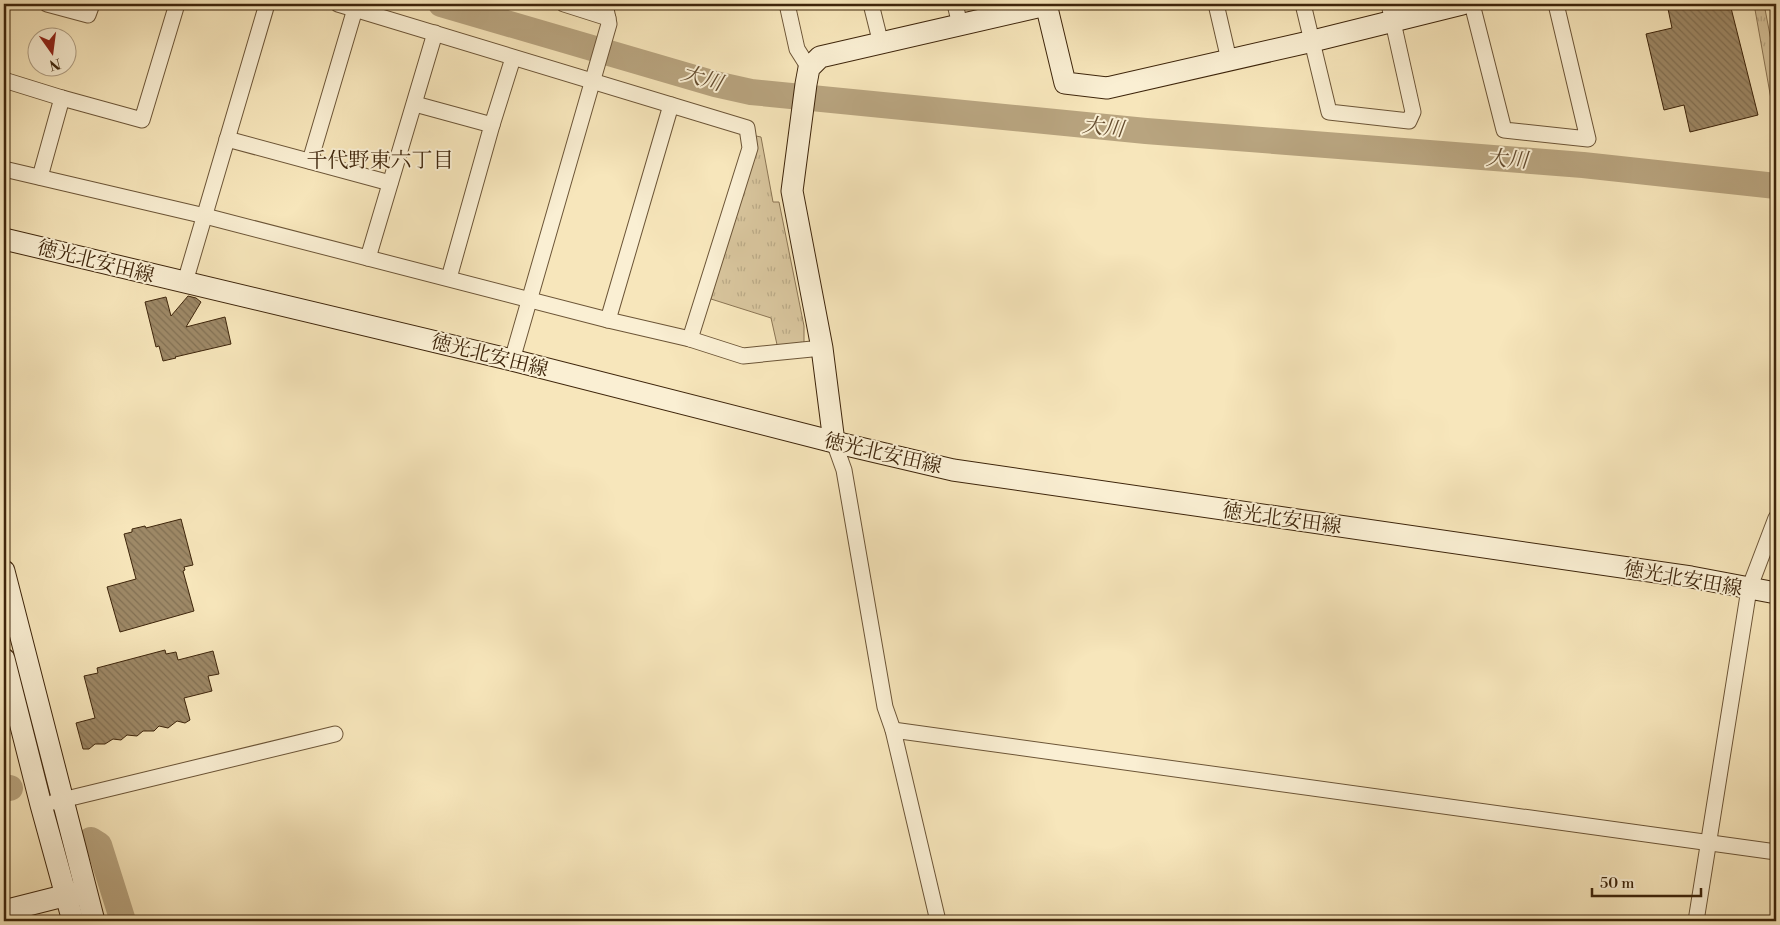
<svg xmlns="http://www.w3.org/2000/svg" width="1780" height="925" font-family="'Libre Bodoni','Noto Serif JP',serif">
	<defs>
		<pattern id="grass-tufts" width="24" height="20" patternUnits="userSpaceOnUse" patternTransform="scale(1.25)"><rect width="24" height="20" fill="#d8c59d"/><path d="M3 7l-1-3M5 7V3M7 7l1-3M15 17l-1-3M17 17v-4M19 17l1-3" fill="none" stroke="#baa986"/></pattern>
		<pattern id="building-back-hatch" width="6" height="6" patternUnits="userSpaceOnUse" patternTransform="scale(1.25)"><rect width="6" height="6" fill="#9e8967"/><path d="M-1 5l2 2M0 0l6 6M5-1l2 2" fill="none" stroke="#827053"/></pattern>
	</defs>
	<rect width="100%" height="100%" fill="#f7e6bb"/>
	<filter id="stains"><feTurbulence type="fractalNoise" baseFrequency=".004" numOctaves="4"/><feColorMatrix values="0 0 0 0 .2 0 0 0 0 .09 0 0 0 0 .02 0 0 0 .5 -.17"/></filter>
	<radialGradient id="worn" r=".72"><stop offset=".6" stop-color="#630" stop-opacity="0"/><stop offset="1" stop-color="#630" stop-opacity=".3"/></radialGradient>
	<g fill="url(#grass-tufts)" stroke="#8b7554">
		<polygon points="1754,4 1764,4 1776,66 1776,127"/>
		<polygon points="756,136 761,137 773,202 779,202 804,326 804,346 778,349 771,318 711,299"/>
	</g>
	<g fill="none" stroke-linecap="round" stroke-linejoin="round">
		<g stroke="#b8a47f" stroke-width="26">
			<polyline points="441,4 715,84 751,92 1146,131 1583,165 1776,186"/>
			<polyline points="4,787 10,788"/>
			<polyline points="91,840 99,845 123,921"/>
		</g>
	</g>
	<g fill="url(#building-back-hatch)" stroke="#3e250b">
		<polygon points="1667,4 1730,4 1758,115 1690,132 1684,105 1664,110 1646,34 1672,28"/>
		<polygon points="188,296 196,298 201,302 186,327 225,317 231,344 175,357 176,358 163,361 159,346 156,347 145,302 166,297 171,316"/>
		<polygon points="181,519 193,565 184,567 185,570 183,571 194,611 120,632 107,587 136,579 124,534 132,532 132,529 145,526 146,528"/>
		<polygon points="165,650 166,654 176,652 178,660 213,651 219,674 208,676 212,691 184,698 190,720 185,723 177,721 168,728 159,726 154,731 143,731 137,736 127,735 121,740 113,739 105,744 95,744 89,749 83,749 76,723 95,718 84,676 98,673 97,668"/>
	</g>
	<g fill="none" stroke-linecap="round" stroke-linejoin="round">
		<g stroke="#6c5537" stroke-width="17">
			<g id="street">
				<polyline points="47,4 88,15 92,4"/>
				<polyline points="338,4 747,128 750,148 690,339"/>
				<polyline points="564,4 608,18"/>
				<polyline points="787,4 797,49 809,68"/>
				<polyline points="871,4 881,44"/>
				<polyline points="955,4 960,25"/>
				<polyline points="1216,4 1229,60"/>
				<polyline points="1303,4 1329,112 1409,121 1413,112 1389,4"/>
				<polyline points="1472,4 1504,130 1588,139 1556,4"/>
				<polyline points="4,80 62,98 142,120 177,4"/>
				<polyline points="415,104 492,125 449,278"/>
				<polyline points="492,125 513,58"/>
				<polyline points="227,139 390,183"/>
				<polyline points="310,161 355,9"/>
				<polyline points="4,169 205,216 608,320 690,339 743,356 822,348"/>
				<polyline points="40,177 62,98"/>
				<polyline points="368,258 435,33"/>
				<polyline points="185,282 267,4"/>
				<polyline points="608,320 671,105"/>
				<polyline points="512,360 609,24 605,4"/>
				<polyline points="834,442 844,470 885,707 893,730 938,921"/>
				<polyline points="893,730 1776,852"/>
				<polyline points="54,802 335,734"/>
				<polyline points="1696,921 1749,589 1776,518"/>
			</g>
		</g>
		<g stroke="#3e250b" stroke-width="23">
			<g id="secondary">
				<polyline points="1046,4 1065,83 1107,88 1313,41 1462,4"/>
				<polyline points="4,239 512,360 834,442 953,470 1691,577 1776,593"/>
				<polyline points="834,442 822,348 792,191 806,84 809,68 820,57 1046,5"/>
				<polyline points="4,571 94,921"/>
				<polyline points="4,659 41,805 73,921"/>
				<polyline points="4,911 79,892"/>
			</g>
		</g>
		<use href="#street" stroke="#faefd3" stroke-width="15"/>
		<use href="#secondary" stroke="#faefd3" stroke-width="21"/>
	</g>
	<g text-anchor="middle" stroke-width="4" stroke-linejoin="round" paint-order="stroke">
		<g font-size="20" fill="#3e250b" stroke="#faefd3">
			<text transform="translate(96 261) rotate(14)" y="7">徳光北安田線</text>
			<text transform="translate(490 355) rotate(14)" y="7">徳光北安田線</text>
			<text transform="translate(883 453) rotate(13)" y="7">徳光北安田線</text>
			<text transform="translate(1282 518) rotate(8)" y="7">徳光北安田線</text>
			<text transform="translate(1683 578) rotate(10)" y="7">徳光北安田線</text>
		</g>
		<g font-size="21" font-style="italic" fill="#634b2e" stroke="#faefd3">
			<text transform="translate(702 78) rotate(16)" y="7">大川</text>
			<text transform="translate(1103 127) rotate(6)" y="7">大川</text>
			<text transform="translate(1507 159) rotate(4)" y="7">大川</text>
		</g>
		<g font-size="21" fill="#3e250b" stroke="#faefd3">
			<text x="380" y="167">千代野東六丁目</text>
		</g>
	</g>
	<rect width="1780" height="925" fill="none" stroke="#f7e6bb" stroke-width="20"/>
	<rect x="5" y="5" width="1770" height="915" fill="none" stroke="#3e250b" stroke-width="2.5"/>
	<rect x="10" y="10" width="1760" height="905" fill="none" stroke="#3e250b"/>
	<g transform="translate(52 52) rotate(166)"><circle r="24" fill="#faefd3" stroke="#af9e83"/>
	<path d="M0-4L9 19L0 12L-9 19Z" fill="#8f2418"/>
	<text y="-8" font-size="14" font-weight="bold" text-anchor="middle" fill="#3e250b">N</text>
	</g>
	<path d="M1592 888v8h109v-8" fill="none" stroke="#3e250b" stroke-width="2.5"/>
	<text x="1600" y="888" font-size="15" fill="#3e250b" stroke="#faefd3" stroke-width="4" paint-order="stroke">50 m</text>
	<rect width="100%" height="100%" filter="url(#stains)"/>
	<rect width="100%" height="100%" fill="url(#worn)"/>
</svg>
